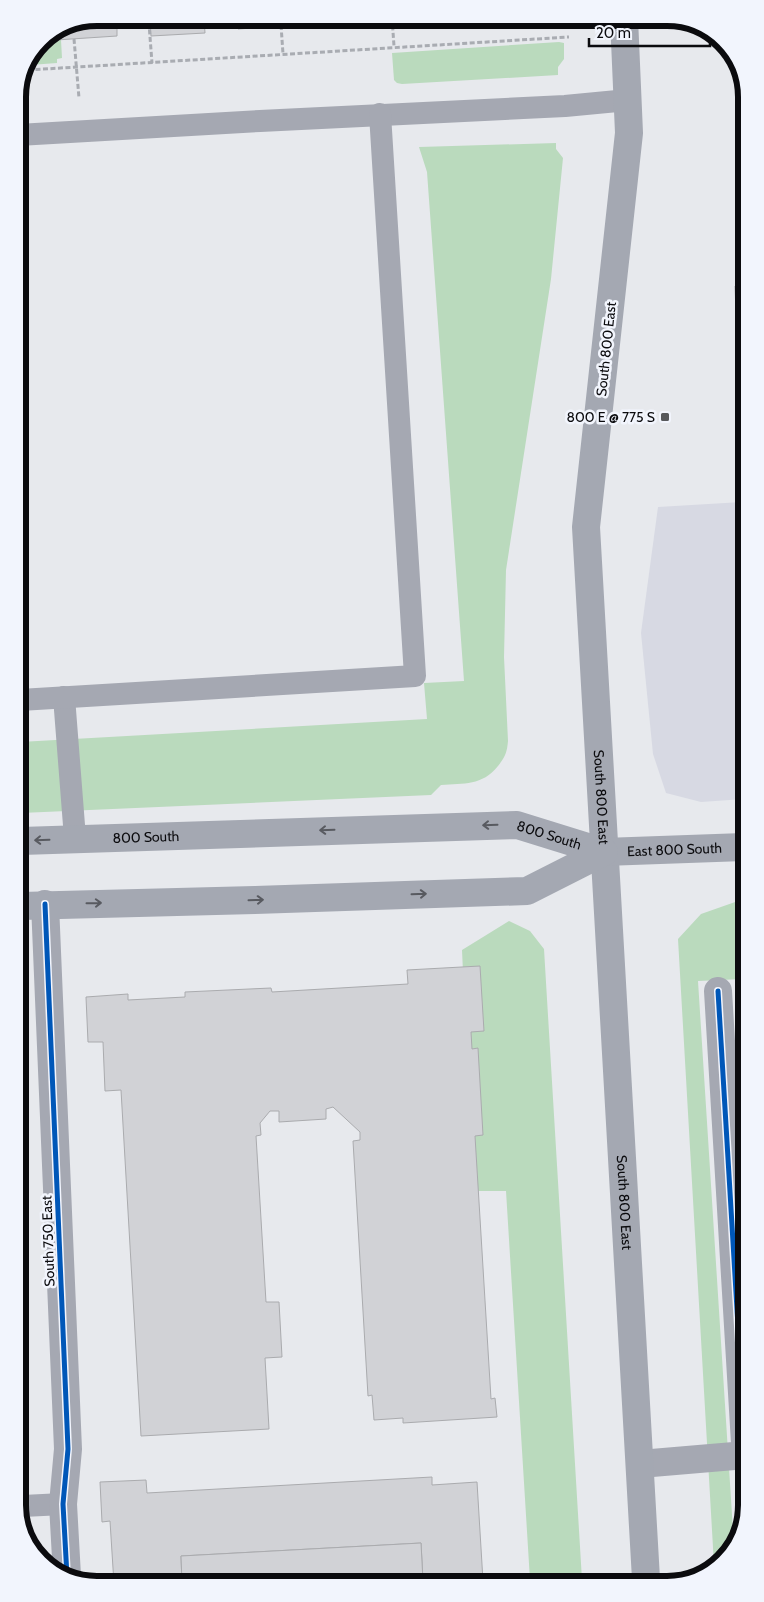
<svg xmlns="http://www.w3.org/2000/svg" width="764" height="1602" font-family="Cabin,sans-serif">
	<rect width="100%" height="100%" fill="#e7e9ed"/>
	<polygon fill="#d7d9e3" points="742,502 744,799 701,802 666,793 653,754 641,633 658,507"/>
	<g fill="#badabd">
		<polygon points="61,40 62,58 57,59 57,63 30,65 41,41"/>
		<polygon points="559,42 564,43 564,59 558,67 558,75 402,84 397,83 394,80 392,53"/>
		<path d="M 556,143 L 556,149 L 563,158 L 551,279 L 506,570 L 504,657 L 508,741 C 507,753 505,757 498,766 C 482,786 464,783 441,785 L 431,795 L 21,813 L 20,742 L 427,719 L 424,683 L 464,681 L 427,172 L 419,147 Z"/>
		<polygon points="738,901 742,979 698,981 734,1546 733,1549 714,1565 678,939 701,914"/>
		<polygon points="509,921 530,931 544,949 582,1580 530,1580 506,1191 473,1191 462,950"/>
	</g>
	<g fill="#d1d2d6" stroke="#aaabae">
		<polygon points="97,18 117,18 117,36 41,41"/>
		<polygon points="150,18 204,18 205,33 151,36"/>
		<polygon points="238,18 325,18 326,23 238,29"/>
		<polygon points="735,286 741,286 742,340 737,340"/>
		<polygon points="480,966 484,1031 471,1032 472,1049 478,1048 483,1135 475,1136 491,1399 495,1398 497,1417 403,1423 403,1418 374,1420 372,1395 368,1396 353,1141 360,1140 360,1132 333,1107 326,1109 326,1119 279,1122 279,1111 270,1111 260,1123 261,1135 256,1136 266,1302 279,1302 282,1357 265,1358 269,1429 141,1436 121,1090 105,1091 103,1042 88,1042 86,997 128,994 128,1000 185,997 185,992 271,988 272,992 408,984 407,970"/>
		<polygon points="432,1477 432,1485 477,1482 483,1581 423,1581 421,1543 181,1556 182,1583 114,1584 110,1521 102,1522 100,1482 146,1480 147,1493"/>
		<polygon points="421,1543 423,1581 182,1583 181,1556"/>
	</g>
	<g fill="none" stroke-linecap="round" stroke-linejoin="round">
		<g stroke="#a9acb2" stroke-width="3" stroke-dasharray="5 2.5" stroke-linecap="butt">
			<polyline points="392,18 394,46"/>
			<polyline points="151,24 149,24 152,63"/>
			<polyline points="281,25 283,54"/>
			<polyline points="74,39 79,98"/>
			<polyline points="28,70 569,37"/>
		</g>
		<g stroke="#a5a8b2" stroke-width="22">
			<polyline points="18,135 260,121 565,106 628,100"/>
			<polyline points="64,697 75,838"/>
			<polyline points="20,700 415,676 380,114"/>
			<polyline points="23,1506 63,1504"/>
		</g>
		<g stroke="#a5a8b2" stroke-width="28">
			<polyline points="45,904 68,1449 63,1504 67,1576"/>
			<polyline points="718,991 746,1460"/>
			<polyline points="640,1464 746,1455"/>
		</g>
		<g stroke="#a4a8b2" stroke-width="28">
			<path id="s1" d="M 624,18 L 629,133 L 586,527 L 646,1579"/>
			<path id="s2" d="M 21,841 L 517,825 L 604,852 L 744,847"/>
			<polyline points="21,906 255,900 527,891 604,852"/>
		</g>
		<g stroke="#f2f5fd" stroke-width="8">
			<g id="cycleway">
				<polyline points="45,904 68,1449 63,1504 67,1576"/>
				<polyline points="718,991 746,1460"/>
			</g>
		</g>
		<use href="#cycleway" stroke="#0057b8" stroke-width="5"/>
	</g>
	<defs><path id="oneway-shaft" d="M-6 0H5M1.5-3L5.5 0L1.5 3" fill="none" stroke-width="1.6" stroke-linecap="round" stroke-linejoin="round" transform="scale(1.25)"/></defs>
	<g stroke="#585a60">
		<use href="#oneway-shaft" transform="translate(490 825) rotate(178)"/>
		<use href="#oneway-shaft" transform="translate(327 830) rotate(178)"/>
		<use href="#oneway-shaft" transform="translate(42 840) rotate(178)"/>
		<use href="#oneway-shaft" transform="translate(419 894) rotate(-2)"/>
		<use href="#oneway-shaft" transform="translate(256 900) rotate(-2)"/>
		<use href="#oneway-shaft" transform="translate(94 903) rotate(-1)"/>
	</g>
	<rect fill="#58595c" stroke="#f2f5fd" stroke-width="2" x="660" y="412" width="10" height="10" rx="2.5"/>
	<g text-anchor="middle" stroke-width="5" stroke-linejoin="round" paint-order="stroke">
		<g font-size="14" fill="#0b0b0e" stroke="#f2f5fd">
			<text transform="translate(606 349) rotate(-84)" y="5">South 800 East</text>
			<text dy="5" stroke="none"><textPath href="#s1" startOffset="782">South 800 East</textPath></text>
			<text dy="5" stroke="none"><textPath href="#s2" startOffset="125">800 South</textPath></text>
			<text dy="5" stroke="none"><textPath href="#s2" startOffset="530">800 South</textPath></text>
			<text dy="5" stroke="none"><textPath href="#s2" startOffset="658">East 800 South</textPath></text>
			<text dy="5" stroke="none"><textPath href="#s1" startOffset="1188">South 800 East</textPath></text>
			<text transform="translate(48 1241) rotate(-92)" y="5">South 750 East</text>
		</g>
		<g font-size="14" fill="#0b0b0e" stroke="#f2f5fd" text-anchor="end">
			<text x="655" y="422">800 E @ 775 S</text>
		</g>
	</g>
	<path d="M0 0H764V1602H0ZM97 26H667A71 71 0 0 1 738 97V1505A71 71 0 0 1 667 1576H97A71 71 0 0 1 26 1505V97A71 71 0 0 1 97 26Z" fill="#f2f5fd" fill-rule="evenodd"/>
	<path fill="none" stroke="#0b0b0e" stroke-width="6" d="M97 26H667A71 71 0 0 1 738 97V1505A71 71 0 0 1 667 1576H97A71 71 0 0 1 26 1505V97A71 71 0 0 1 97 26Z"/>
	<path d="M589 38v8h121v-8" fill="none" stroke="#0b0b0e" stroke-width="2.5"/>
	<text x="596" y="38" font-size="15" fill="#0b0b0e" stroke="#f2f5fd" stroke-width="4" paint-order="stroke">20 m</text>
</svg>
